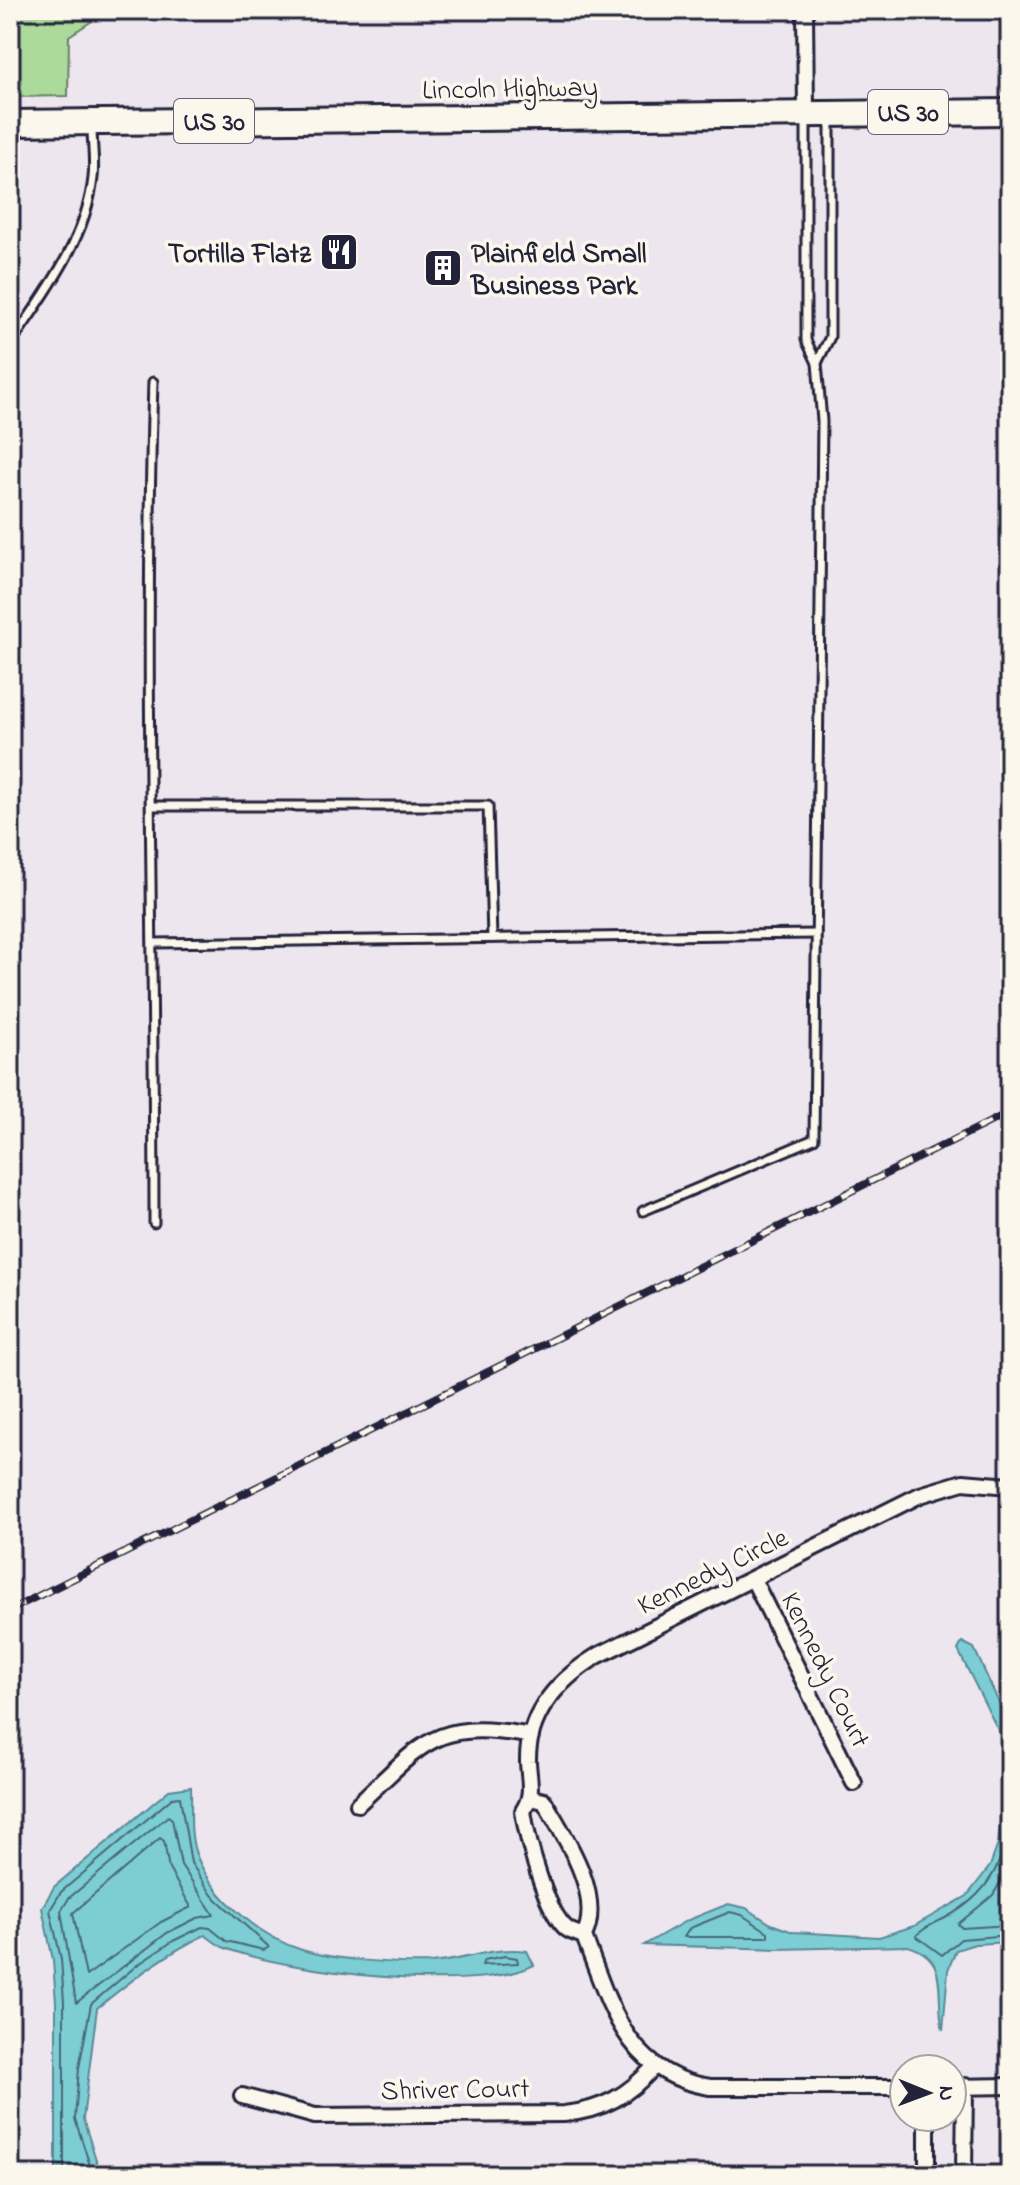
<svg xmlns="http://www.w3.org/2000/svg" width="1020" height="2185" font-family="'Indie Flower',sans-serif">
	<rect width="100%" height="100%" fill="#eee6ee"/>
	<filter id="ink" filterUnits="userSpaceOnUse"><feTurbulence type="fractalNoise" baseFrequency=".0125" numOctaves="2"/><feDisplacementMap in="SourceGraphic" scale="16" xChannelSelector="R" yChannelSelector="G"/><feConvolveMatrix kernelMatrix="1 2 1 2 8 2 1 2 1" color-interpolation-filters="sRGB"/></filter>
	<g filter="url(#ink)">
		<g fill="#abda9a" stroke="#667e6a" stroke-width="2">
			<polygon points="10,10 109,10 69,36 68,96 10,97"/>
			<path d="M 11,1813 C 21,1868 12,1921 16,1976 L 10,1979 Z"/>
		</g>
		<g fill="#7dced4" stroke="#598997" stroke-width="2">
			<path d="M 962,1642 L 974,1648 L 1010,1727 L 1010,1942 L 975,1944 L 956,1950 L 948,1970 L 943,2030 C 934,1995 952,1959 908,1946 L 778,1949 L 644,1945 L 686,1921 L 728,1904 L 746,1908 L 771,1924 L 793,1932 L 879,1937 L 914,1926 L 967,1896 L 990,1866 L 998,1844 L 1007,1759 L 1003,1740 L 958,1650 Z"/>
			<path d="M 191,1787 C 192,1810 188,1837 198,1859 C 215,1899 262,1938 302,1950 C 335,1960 396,1964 430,1963 C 464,1961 492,1946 527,1951 L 534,1965 C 476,1995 287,1972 225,1948 C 218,1946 211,1939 205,1935 C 165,1954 132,1980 97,2008 L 83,2119 L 101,2175 L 56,2175 L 56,2003 L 53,1960 L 42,1908 L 54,1887 L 169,1790 Z"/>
		</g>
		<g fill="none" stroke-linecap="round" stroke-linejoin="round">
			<g stroke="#466778" stroke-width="2">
				<polygon points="168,1816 172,1819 181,1865 214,1915 197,1918 167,1933 76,2003 61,1911 69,1898"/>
				<path d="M 1010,1822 C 1003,1865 987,1895 947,1917 C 936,1923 924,1927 916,1936 L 942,1955 L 961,1939 L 1010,1935"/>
				<polygon points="160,1838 164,1841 169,1869 191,1907 161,1922 86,1976 73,1913"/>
				<polyline points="1010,1865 993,1895 958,1924 962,1928 1010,1925"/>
				<polygon points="730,1912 742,1915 768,1932 768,1937 684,1937 690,1928"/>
				<polygon points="505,1956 517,1958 518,1963 482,1965 484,1960"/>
				<polyline points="64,2175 64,2002 61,1959 50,1910 61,1892 172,1798 180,1797 191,1863 212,1895 269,1947 264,1950 226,1941 210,1928 202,1927 173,1941 136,1966 91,2004 79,2068 75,2119 93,2175"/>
			</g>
			<g stroke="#22223b" stroke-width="13">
				<g id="lane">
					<path d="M 10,345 C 44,294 86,241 93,178 C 95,162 92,144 92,128"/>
					<polyline points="817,363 830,337 830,116"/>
					<path d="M 153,382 C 144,663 154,943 154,1223"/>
					<polyline points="151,806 488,806 492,938"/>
					<polyline points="154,943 816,934"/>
					<polyline points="643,1211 814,1139 822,421 817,363 806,340 806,119"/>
				</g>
			</g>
			<g stroke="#22223b" stroke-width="20">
				<g id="street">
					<polyline points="805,10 806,113"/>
					<polyline points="753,1579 854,1783"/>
					<path d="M 531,1798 L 544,1801 C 565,1837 604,1895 584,1936 C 610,2005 627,2075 710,2087 L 904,2087"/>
					<path d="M 358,1804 C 424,1743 434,1718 531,1736"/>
					<path d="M 584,1936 C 579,1934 571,1932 567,1929 C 545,1911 527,1838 523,1811 C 534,1794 529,1782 528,1762 C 527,1713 558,1680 597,1656 L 920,1495 L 963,1482 L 1010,1486"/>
					<polyline points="952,2087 1010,2086"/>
					<path d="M 242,2096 L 315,2116 L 564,2114 C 604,2110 628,2095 655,2066"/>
					<polyline points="927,2117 927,2175"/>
					<polyline points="964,2175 965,2086"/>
				</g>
			</g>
			<g stroke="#22223b" stroke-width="30">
				<polyline id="primary" points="10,123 1010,112"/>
			</g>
			<use href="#lane" stroke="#fbf7ec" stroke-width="7"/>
			<use href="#street" stroke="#fbf7ec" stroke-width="14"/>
			<use href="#primary" stroke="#fbf7ec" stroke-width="24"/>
			<g stroke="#22223b" stroke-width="8">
				<polyline id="rail" points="10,1610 1010,1112"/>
			</g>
			<use href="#rail" stroke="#fbf7ec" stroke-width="5" stroke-dasharray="15" stroke-linecap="butt"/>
		</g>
	</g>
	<defs>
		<g id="restaurant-square" transform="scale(2)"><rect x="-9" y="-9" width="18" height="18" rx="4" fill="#22223b" stroke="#fbf7ec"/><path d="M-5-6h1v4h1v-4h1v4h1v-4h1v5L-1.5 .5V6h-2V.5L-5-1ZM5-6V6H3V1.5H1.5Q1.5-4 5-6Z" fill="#fff"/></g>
		<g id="building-square" transform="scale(2)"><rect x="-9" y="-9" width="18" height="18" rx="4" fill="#22223b" stroke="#fbf7ec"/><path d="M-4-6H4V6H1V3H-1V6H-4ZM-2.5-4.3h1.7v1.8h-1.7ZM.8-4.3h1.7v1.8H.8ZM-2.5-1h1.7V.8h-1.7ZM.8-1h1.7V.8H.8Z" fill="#fff"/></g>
	</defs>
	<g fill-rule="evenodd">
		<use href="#restaurant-square" x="339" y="252"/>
		<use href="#building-square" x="443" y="268"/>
	</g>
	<g text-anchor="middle" stroke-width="7" stroke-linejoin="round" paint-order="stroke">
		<g fill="#fbf7ec" stroke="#636270" stroke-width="2">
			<rect x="868" y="90" width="80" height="44" rx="6"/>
			<rect x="174" y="99" width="80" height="44" rx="6"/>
		</g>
		<g font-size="26" font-weight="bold" fill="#22223b">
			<text x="908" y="121">US 30</text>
			<text x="214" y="130">US 30</text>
		</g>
		<g font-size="28" fill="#22223b" stroke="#fbf7ec">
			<text transform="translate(510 87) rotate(-1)" y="10">Lincoln Highway</text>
			<text transform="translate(712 1570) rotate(-26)" y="10">Kennedy Circle</text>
			<text transform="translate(827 1669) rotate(64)" y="10">Kennedy Court</text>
			<text transform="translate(455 2088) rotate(-1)" y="10">Shriver Court</text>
		</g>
		<g font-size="28" font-weight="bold" fill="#22223b" stroke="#fbf7ec" text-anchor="end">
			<text x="311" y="262">Tortilla Flatz</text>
			<text x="471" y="262" text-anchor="start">Plainfield Small<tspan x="471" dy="32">Business Park</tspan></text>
		</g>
	</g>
	<rect width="1020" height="2185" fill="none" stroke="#fbf7ec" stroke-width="40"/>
	<rect x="20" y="20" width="980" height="2145" fill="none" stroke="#22223b" stroke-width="3" filter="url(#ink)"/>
	<g transform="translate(928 2093) rotate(91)"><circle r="38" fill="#fbf7ec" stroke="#a4a2a5" stroke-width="2"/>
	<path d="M0-6L14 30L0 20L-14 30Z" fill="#22223b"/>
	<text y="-12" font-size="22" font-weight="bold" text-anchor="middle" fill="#22223b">N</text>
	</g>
</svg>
